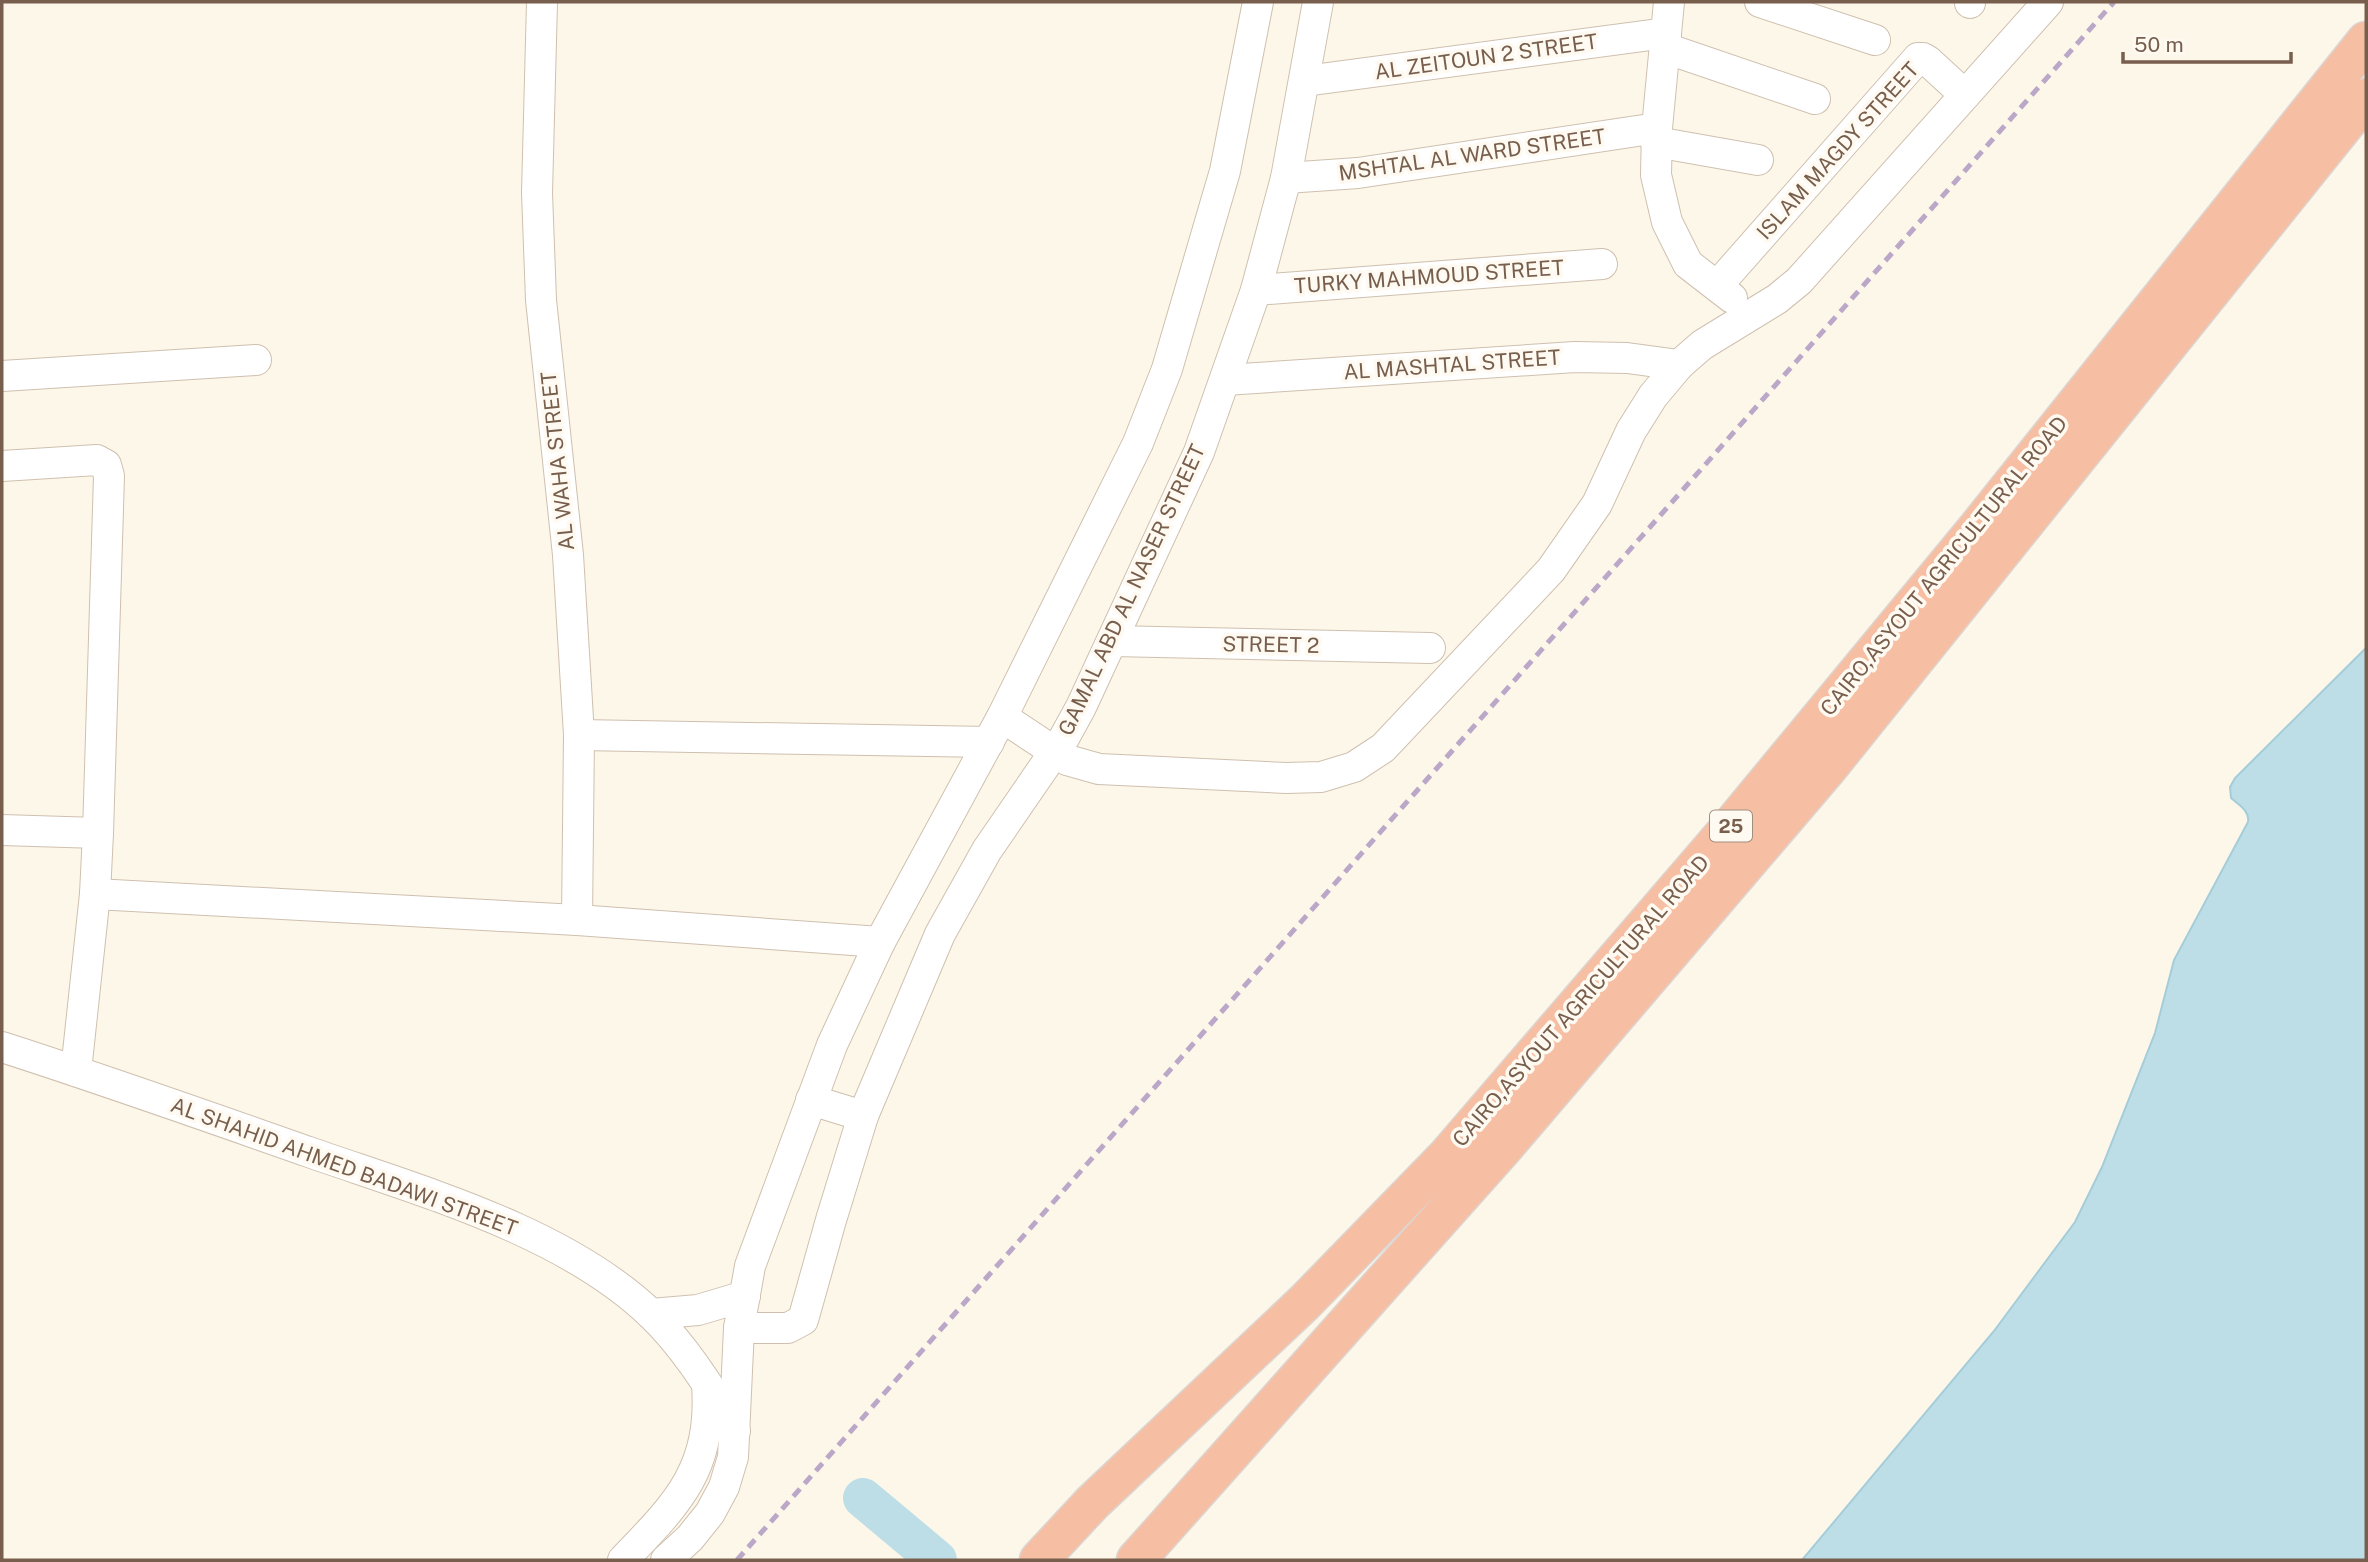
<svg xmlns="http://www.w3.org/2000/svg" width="2368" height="1562" font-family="'Public Sans',sans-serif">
	<rect width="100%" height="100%" fill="#fdf7ea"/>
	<path fill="#bedee7" stroke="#a4cdd9" stroke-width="2" d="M 2366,648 L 2366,1560 L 1802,1560 L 1994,1331 L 2075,1222 L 2102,1167 L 2155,1033 L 2174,960 L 2248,822 C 2250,811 2239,805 2231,798 L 2230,787 L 2235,778 Z"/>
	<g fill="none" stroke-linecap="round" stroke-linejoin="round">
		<polyline stroke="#bedee7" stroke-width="40" points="863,1498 937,1560"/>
		<g stroke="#cfc0af" stroke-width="32">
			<g id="minor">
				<polyline points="542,2 537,193 541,300 568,555 579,735 577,920"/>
				<polyline points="1669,2 1657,128 1656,175 1667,222 1688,264 1732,298"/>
				<polyline points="1760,2 1875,40"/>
				<polyline points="1970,2 1970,3"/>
				<polyline points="1665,48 1815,99"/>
				<polyline points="1305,81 1666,33"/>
				<polyline points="1656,142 1758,160"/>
				<polyline points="1286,178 1358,173 1657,128"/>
				<polyline points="1717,286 1918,58 1923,58 1928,61 1965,95"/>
				<polyline points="1256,290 1602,264"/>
				<polyline points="2,376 256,360"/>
				<polyline points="1225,380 1575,357 1627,358 1679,365"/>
				<polyline points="2,466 97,460 106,465 109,476 98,833 95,894 76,1071"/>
				<polyline points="1112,641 1430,648"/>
				<polyline points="1002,717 1067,760 1099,769 1286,778 1321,777 1354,767 1383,748 1551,570 1597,504 1631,431 1653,396 1679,365 1702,345 1777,299 1799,281 2048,2"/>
				<polyline points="579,735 989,742"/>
				<polyline points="2,830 98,833"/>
				<polyline points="95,894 577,920 880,942"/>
				<path d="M 2,1047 C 105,1080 206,1116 309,1152 C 420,1191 565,1231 652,1315 C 686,1348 712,1389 735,1431"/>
				<polyline points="811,1100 863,1116"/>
				<polyline points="651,1314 698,1310 745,1296"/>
				<polyline points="739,1328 788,1328 803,1320 831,1220 863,1116 940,934 987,850 1064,738 1081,707 1199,452 1256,290 1286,178 1318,2"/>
				<path d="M 623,1560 C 678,1503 713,1469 707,1384"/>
				<polyline points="666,1560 690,1538 710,1513 724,1487 733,1457 739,1328 750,1266 832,1045 880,942 1002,717 1138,443 1167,369 1225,171 1258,2"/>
			</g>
		</g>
		<g stroke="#dcd5d1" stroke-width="41">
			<g id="highway">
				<polyline points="1039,1560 1092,1503 1305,1302 1447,1156 1731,826 1978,527 2366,41"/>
				<polyline points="1136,1560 1504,1147 1827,769 2366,98"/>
			</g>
		</g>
		<use href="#minor" stroke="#fff" stroke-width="30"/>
		<use href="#highway" stroke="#f6bea2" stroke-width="38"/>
		<polyline stroke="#bba7c8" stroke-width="5" stroke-dasharray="10 7" stroke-linecap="butt" points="737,1560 2114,2"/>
	</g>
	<g text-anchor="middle" stroke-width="7" stroke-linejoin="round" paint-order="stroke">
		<rect fill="#fffaf1" stroke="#a08e7e" stroke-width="2" x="1710" y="810.5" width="42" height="31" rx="5"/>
		<g font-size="19" font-weight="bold" fill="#785f4d">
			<text x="1731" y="833">25</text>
		</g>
		<g font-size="21" fill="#785f4d" stroke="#fffaf1">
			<text transform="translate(1486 57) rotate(-8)" y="7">AL ZEITOUN 2 STREET</text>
			<text transform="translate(1838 151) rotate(-48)" y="7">ISLAM MAGDY STREET</text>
			<text transform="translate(1472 155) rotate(-8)" y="7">MSHTAL AL WARD STREET</text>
			<text transform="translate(1429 277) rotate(-4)" y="7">TURKY MAHMOUD STREET</text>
			<text transform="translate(1452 365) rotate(-4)" y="7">AL MASHTAL STREET</text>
			<text transform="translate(558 461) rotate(-96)" y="7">AL WAHA STREET</text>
			<text transform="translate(1944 566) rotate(-51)" y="7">CAIRO,ASYOUT AGRICULTURAL ROAD</text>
			<text transform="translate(1132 590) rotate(-65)" y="7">GAMAL ABD AL NASER STREET</text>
			<text transform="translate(1271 645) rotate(1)" y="7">STREET 2</text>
			<text transform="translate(1581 1001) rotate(-49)" y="7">CAIRO,ASYOUT AGRICULTURAL ROAD</text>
			<text transform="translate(344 1167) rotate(20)" y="7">AL SHAHID AHMED BADAWI STREET</text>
		</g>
	</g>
	<rect width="2368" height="1562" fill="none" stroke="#785f4d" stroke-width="7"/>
	<path d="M2123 52v10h168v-10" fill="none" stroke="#785f4d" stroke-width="3.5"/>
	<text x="2134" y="52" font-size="21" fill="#785f4d" stroke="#fffaf1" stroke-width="5" paint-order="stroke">50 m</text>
</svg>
